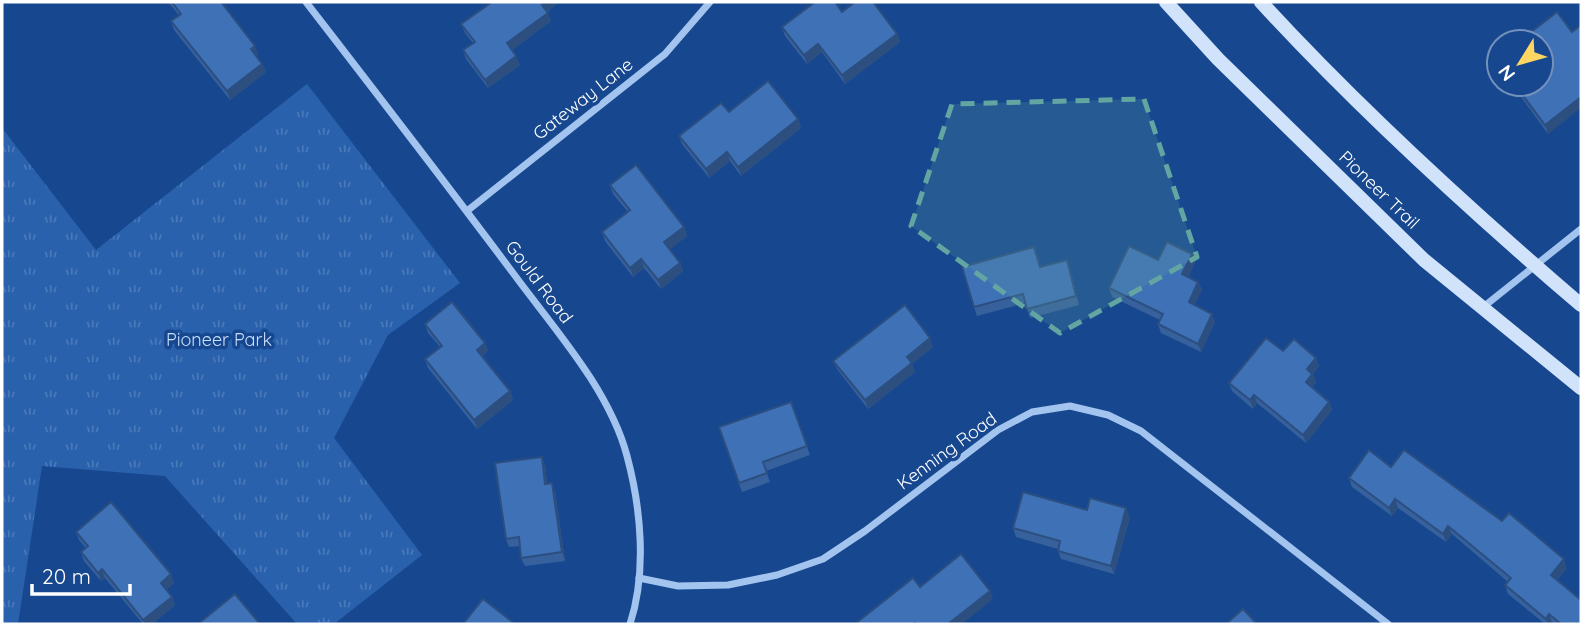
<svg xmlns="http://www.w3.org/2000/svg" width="1583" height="626" font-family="Quicksand,sans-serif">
	<defs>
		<pattern id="park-tufts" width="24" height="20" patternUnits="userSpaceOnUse" patternTransform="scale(1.75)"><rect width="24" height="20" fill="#2961ad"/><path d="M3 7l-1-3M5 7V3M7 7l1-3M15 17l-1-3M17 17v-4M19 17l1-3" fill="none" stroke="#4979b9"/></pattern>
	</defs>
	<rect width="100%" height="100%" fill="#17488f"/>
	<polygon fill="url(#park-tufts)" points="307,84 460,283 388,335 334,438 422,555 334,624 297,624 165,476 42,466 18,624 2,624 2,128 96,250"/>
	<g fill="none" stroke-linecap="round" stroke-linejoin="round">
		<g stroke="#a3c4ef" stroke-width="7">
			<path d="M 306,2 C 377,94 449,187 519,281 C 558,333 610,392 627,456 C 641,508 647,572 630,624"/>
			<polyline points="467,211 665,54 710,2"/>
			<polyline points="1482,308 1581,229"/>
			<polyline points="639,578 678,586 728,585 777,575 823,559 865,531 998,430 1032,412 1070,406 1108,415 1141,431 1388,624"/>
		</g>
		<g stroke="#d1e2fb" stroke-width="14">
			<polyline points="1166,2 1218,59 1424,260 1581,388"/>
			<path d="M 1261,2 C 1360,110 1470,210 1581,305"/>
		</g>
	</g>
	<g fill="#36619d">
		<polygon points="168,2 221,2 258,54 256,56 262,64 266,72 230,100 174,30 171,21 179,15"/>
		<polygon points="492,2 559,2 547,12 551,21 512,50 520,65 488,88 466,59 463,50 473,43 465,33 461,24"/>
		<polygon points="842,12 897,34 900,42 845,84 822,52 807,64 785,36 782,27"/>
		<polygon points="1521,84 1541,84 1548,134 1521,97 1518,89 1522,85"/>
		<polygon points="729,112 798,119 801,128 741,176 730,161 709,178 682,144 679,136"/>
		<polygon points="610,185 684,227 687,236 670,249 680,263 683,271 661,289 644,268 633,277 605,241 602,232 628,212 613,194"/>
		<polygon points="1192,254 1195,263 1188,277 1198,282 1202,290 1194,305 1215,322 1201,352 1161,333 1158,324 1160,320 1112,297 1109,288 1158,260"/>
		<polygon points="1038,256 1040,267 1070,269 1079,305 1030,318 1025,303 977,316 974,307"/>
		<polygon points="425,324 485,343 488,351 482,356 510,391 513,400 477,429 428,368 425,359 440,347 428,333"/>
		<polygon points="933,347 912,364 915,372 868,409 837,369 833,361"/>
		<polygon points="1283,351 1316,358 1319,366 1313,374 1316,382 1312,387 1329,402 1332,410 1306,443 1257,403 1253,409 1232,391 1229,383"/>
		<polygon points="791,402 810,455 766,471 770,482 742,492 719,427"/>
		<polygon points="542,457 545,466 547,483 555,491 565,561 525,566 521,558 520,546 509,547 506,539"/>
		<polygon points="1391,467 1567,568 1557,580 1581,624 1554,624 1552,623 1551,624 1545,624 1508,594 1505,585 1508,582 1452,534 1446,542 1398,508 1392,516 1352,487 1349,478"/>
		<polygon points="1130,517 1114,574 1061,559 1058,551 1058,549 1016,537 1013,528"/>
		<polygon points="76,532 174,583 166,590 172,597 175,605 152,624 143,624 105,578 101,581 84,561 81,552 86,548 79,540"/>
	</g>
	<g fill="#2c4f80">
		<polygon points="545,2 559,2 545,13 542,5"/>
		<polygon points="548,13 551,21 510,52 507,43"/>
		<polygon points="897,34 900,42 845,84 842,75"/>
		<polygon points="818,44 822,52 807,64 804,55"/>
		<polygon points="255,46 258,54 254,58 251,49"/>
		<polygon points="516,56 520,65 488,88 485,80"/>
		<polygon points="262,64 266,72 230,100 227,91"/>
		<polygon points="1581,97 1581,108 1548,134 1545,125"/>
		<polygon points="798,119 801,128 741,176 738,167"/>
		<polygon points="727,152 730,161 709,178 706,169"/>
		<polygon points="684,227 687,236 668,251 664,242"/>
		<polygon points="1192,254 1195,263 1186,283 1182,274"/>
		<polygon points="641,259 644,268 633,277 630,268"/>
		<polygon points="680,263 683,271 661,289 658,280"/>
		<polygon points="1198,282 1202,290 1192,311 1189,302"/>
		<polygon points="1212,314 1215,322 1201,352 1198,344"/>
		<polygon points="930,338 933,347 912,364 915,372 868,409 865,400 907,357"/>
		<polygon points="485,343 488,351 480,358 477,350"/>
		<polygon points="1316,358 1319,366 1313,374 1316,382 1309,391 1306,382 1307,369"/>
		<polygon points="510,391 513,400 477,429 474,420"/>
		<polygon points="1254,395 1257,403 1253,409 1250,400"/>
		<polygon points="1329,402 1332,410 1306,443 1303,435"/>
		<polygon points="542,457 545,466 548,492 545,484"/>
		<polygon points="552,483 555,491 565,561 562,552"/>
		<polygon points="1395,499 1398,508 1392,516 1389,508"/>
		<polygon points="1126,508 1130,517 1114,574 1111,566"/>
		<polygon points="1448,526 1452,534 1446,542 1443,534"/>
		<polygon points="1564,559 1567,568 1554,583 1551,575"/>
		<polygon points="102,569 105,578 101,581 98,573"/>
		<polygon points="171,574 174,583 164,592 161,583"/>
		<polygon points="990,591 993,599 962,624 948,624"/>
		<polygon points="172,597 175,605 152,624 145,624 143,620"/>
		<polygon points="1549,614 1552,623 1551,624 1548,624 1546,619"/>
	</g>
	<g fill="#3f71b7" stroke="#2c4f80" stroke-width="2">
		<polygon points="172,2 221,2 255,46 251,49 262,64 227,91 171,21 181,14"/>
		<polygon points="492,2 545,2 542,5 548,13 507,43 516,56 485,80 463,50 475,42 461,24"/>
		<polygon points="815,2 835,2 842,12 855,2 873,2 897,34 842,75 818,44 804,55 782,27"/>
		<polygon points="1557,12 1572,32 1581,25 1581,97 1545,125 1518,89 1524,84 1541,84 1541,42 1518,42"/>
		<polygon points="768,81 798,119 738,167 727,152 706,169 679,136 721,103 729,112"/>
		<polygon points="636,165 684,227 664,242 680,263 658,280 641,259 630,268 602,232 630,210 610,185"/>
		<polygon points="1167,242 1192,254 1182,274 1198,282 1189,302 1212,314 1198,344 1158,324 1163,314 1109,288 1129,246 1158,260"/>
		<polygon points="1034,247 1040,267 1067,260 1076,296 1027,309 1023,294 974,307 962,267"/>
		<polygon points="452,302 485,343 477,350 510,391 474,420 425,359 442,346 425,324"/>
		<polygon points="905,305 930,338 907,357 912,363 865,400 833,361"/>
		<polygon points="1266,338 1283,351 1294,339 1316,358 1307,369 1312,374 1306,382 1329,402 1303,435 1254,395 1250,400 1229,383"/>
		<polygon points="791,402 807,446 763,462 767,473 739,483 719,427"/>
		<polygon points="1369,450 1391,467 1404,450 1502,521 1509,513 1564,559 1551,575 1581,600 1581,624 1561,624 1549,614 1546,619 1505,585 1511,578 1448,526 1443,534 1395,499 1389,508 1349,478"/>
		<polygon points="542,457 545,484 552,483 562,552 521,558 519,537 506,539 495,463"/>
		<polygon points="1023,492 1087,510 1090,498 1126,508 1111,566 1058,551 1060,541 1013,528"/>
		<polygon points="111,502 171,574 161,583 172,597 143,620 102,569 98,573 81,552 88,546 76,532"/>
		<polygon points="961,554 990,591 948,624 916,624 915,623 913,624 855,624 913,578 920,587"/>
		<polygon points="235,594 260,624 198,624"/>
		<polygon points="483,599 515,624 463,624"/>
		<polygon points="1243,609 1257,624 1226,624"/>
	</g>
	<path fill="#63a6a1" fill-opacity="0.2" stroke="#63a6a1" stroke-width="5" stroke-dasharray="14 9" stroke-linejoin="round" d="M 1144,99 L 1197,257 L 1060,333 L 911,226 L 952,104 Z"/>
	<g text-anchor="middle" stroke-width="7" stroke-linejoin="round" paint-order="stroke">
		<g font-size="18" fill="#fff" stroke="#17488f">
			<text transform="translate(583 99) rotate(-38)" y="6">Gateway Lane</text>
			<text transform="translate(1379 190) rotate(44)" y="6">Pioneer Trail</text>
			<text transform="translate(539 282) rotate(53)" y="6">Gould Road</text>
			<text transform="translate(947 451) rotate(-36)" y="6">Kenning Road</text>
		</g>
		<g font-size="18" fill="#c9dffb" stroke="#17488f">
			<text x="219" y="346">Pioneer Park</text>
		</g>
	</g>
	<rect width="1583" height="626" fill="none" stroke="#ffffff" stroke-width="7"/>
	<g transform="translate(1520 63) rotate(233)"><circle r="33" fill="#17488f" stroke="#7491bc" stroke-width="2"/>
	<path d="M0-5L12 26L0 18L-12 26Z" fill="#ffd661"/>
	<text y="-10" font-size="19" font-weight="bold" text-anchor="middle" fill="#ffffff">N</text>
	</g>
	<path d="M32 584v10h98v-10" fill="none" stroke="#ffffff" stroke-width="3.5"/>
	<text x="42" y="584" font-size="21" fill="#ffffff" stroke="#17488f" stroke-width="5" paint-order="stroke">20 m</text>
</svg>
